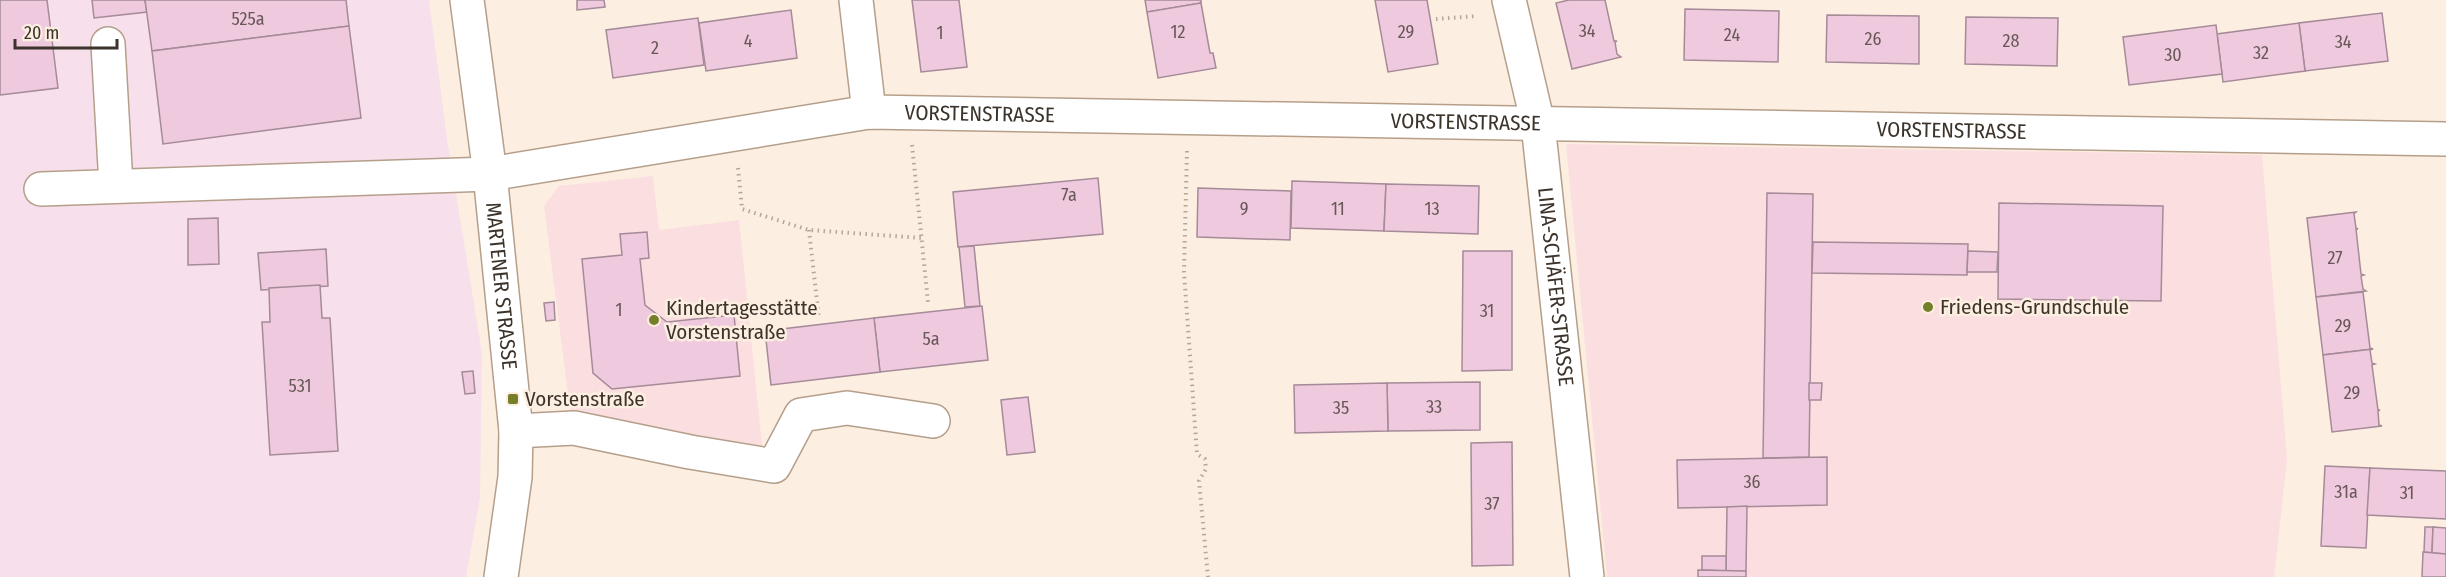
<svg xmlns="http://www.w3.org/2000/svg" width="2446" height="577" font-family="'Fira Sans Condensed',sans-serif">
	<rect width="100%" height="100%" fill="#fceee1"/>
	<polygon fill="#f7dfeb" points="0,0 429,0 447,139 482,353 480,498 466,577 0,577"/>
	<g fill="#fbdfe0">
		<polygon points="1566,144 2262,155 2287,459 2274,577 1607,577"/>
		<polygon points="653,176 659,230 739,220 763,455 570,410 544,206 559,186"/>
	</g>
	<g fill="#efc9dd" stroke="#a58a98" stroke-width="1.5">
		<polygon points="0,0 47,0 58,88 0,95"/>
		<polygon points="92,0 145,0 147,12 94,18"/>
		<polygon points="145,0 346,0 349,26 152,51"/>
		<polygon points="577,0 604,0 605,7 577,10"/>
		<polygon points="912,0 959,0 967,67 921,72"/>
		<polygon points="1145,0 1201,0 1201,3 1147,12"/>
		<polygon points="1375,0 1427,0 1438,64 1388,72"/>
		<polygon points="1569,0 1605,0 1614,41 1617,41 1615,42 1617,54 1621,57 1572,69 1556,3"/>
		<polygon points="1201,3 1210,53 1213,53 1216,68 1158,78 1147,12"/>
		<polygon points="1685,9 1779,11 1778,62 1684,60"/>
		<polygon points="791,10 797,58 706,71 699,23"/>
		<polygon points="2382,13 2388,61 2305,71 2299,23"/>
		<polygon points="1827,15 1919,16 1919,64 1826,62"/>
		<polygon points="1966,17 2058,18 2057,66 1965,64"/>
		<polygon points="698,18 704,65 613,78 606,30"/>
		<polygon points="2299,23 2305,71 2223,82 2217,34"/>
		<polygon points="2216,25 2222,74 2129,85 2123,37"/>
		<polygon points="349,26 361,118 163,144 152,51"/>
		<polygon points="1098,178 1103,234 958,247 953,192"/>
		<polygon points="1292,181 1386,184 1384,231 1291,228"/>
		<polygon points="1386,184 1479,186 1478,234 1384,231"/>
		<polygon points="1198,188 1291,191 1290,240 1197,237"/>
		<polygon points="1767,193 1813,194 1809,457 1763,458"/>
		<polygon points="1999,203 2163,206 2161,301 1998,299"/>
		<polygon points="2356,212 2354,214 2356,228 2358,229 2356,229 2361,274 2364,275 2361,276 2363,289 2366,291 2316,297 2307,218"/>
		<polygon points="218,218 219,264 188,265 188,219"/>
		<polygon points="647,232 649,258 640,259 645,305 667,322 734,315 740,376 612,389 593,373 582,259 622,255 620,234"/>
		<polygon points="1813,242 1968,244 1967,275 1812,273"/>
		<polygon points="974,246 980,306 965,307 959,247"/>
		<polygon points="326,249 328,286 261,290 258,253"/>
		<polygon points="1463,251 1512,251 1512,370 1462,371"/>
		<polygon points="1968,251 1998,252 1997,272 1967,272"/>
		<polygon points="320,285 322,318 330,318 338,451 270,455 262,322 270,322 269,288"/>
		<polygon points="2363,292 2370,348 2373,349 2323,355 2316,297"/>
		<polygon points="554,302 555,320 546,321 544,303"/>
		<polygon points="982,306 988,360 880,372 874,318"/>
		<polygon points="874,318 880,372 771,385 765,331"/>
		<polygon points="2373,349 2370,350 2372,363 2375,364 2372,365 2378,410 2380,410 2378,411 2379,425 2382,426 2332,432 2323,355"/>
		<polygon points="473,371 475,393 465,394 462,372"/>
		<polygon points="1480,382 1480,430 1388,431 1387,383"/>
		<polygon points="1387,383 1388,431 1295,433 1294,385"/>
		<polygon points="1809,383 1822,383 1821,400 1809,400"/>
		<polygon points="1028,397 1035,452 1007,455 1001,400"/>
		<polygon points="1512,442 1513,565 1472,566 1471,443"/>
		<polygon points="1827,457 1827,505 1678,508 1677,460"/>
		<polygon points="2325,466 2370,468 2366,548 2321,546"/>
		<polygon points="2370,468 2446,471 2446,519 2367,515"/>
		<polygon points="1747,506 1746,571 1726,571 1727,507"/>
		<polygon points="2425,527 2433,527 2432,553 2424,552"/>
		<polygon points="2433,527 2446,528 2446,554 2432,553"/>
		<polygon points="2423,552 2446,554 2446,577 2422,577"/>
		<polygon points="1702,556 1726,556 1726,571 1702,570"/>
		<polygon points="1698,570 1746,571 1746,577 1698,577"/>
	</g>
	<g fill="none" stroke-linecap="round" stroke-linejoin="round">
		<g stroke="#b59f8b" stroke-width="36">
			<g id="minor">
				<path id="s1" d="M 467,0 L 490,174 L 516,431 L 515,477 L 501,577"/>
				<polyline points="856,0 869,112"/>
				<path id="s2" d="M 1509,0 L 1538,124 L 1587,577"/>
				<polyline points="108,44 116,185"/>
				<path id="s3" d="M 41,189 L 490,174 L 869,112 L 2446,139"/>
				<polyline points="516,431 574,428 690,452 774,466 801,415 847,408 933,421"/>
			</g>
		</g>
		<g stroke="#b3a79c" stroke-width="4" stroke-dasharray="1.5 4.5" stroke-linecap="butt">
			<polyline points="1436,19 1477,16"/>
			<polyline points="912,145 928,302"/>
			<polyline points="1187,151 1184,272 1197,454 1205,459 1206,469 1199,481 1208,577"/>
			<polyline points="738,168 742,209 809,230 922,238"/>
			<polyline points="809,230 819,319"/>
		</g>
		<use href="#minor" stroke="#fff" stroke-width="33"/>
	</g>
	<g fill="#757e29" stroke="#fceee1" stroke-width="2">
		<circle cx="1928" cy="307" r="6"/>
		<circle cx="654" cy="320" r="6"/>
		<rect x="507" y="393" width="12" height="12" rx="3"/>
	</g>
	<g text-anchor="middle" stroke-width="5" stroke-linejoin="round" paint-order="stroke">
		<g font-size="18" fill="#695858">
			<text x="248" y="25">525a</text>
			<text x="1587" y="37">34</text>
			<text x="1178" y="38">12</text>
			<text x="1406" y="38">29</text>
			<text x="940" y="39">1</text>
			<text x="1732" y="41">24</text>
			<text x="1873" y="45">26</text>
			<text x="748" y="47">4</text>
			<text x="2011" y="47">28</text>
			<text x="2343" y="48">34</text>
			<text x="655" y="54">2</text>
			<text x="2261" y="59">32</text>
			<text x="2173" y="61">30</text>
			<text x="1069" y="201">7a</text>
			<text x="1244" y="215">9</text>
			<text x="1338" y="215">11</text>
			<text x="1432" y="215">13</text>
			<text x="2335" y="264">27</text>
			<text x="619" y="316">1</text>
			<text x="1487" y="317">31</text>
			<text x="2343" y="332">29</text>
			<text x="931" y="345">5a</text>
			<text x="300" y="392">531</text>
			<text x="2352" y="399">29</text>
			<text x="1434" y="413">33</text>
			<text x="1341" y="414">35</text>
			<text x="1752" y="488">36</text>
			<text x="2346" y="498">31a</text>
			<text x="2407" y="499">31</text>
			<text x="1492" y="510">37</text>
		</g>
		<g font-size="21" fill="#3c332b" stroke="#fceee1">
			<text dy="7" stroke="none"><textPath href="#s3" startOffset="944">VORSTENSTRASSE</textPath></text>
			<text dy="7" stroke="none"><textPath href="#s3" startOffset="1430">VORSTENSTRASSE</textPath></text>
			<text dy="7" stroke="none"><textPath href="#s3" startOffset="1916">VORSTENSTRASSE</textPath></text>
			<text dy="7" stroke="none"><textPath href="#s1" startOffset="288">MARTENER STRASSE</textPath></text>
			<text dy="7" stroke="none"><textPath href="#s2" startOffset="291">LINA-SCHÄFER-STRASSE</textPath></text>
		</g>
		<g font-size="21" fill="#3c332b" stroke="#fceee1" text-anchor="start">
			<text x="1940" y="314">Friedens-Grundschule</text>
			<text x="666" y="315">Kindertagesstätte<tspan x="666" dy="24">Vorstenstraße</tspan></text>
			<text x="525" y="406">Vorstenstraße</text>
		</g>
	</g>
	<path d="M15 39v9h102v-9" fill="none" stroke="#3c332b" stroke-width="3"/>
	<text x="24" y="39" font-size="18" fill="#3c332b" stroke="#fceee1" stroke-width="4.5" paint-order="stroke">20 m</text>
</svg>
